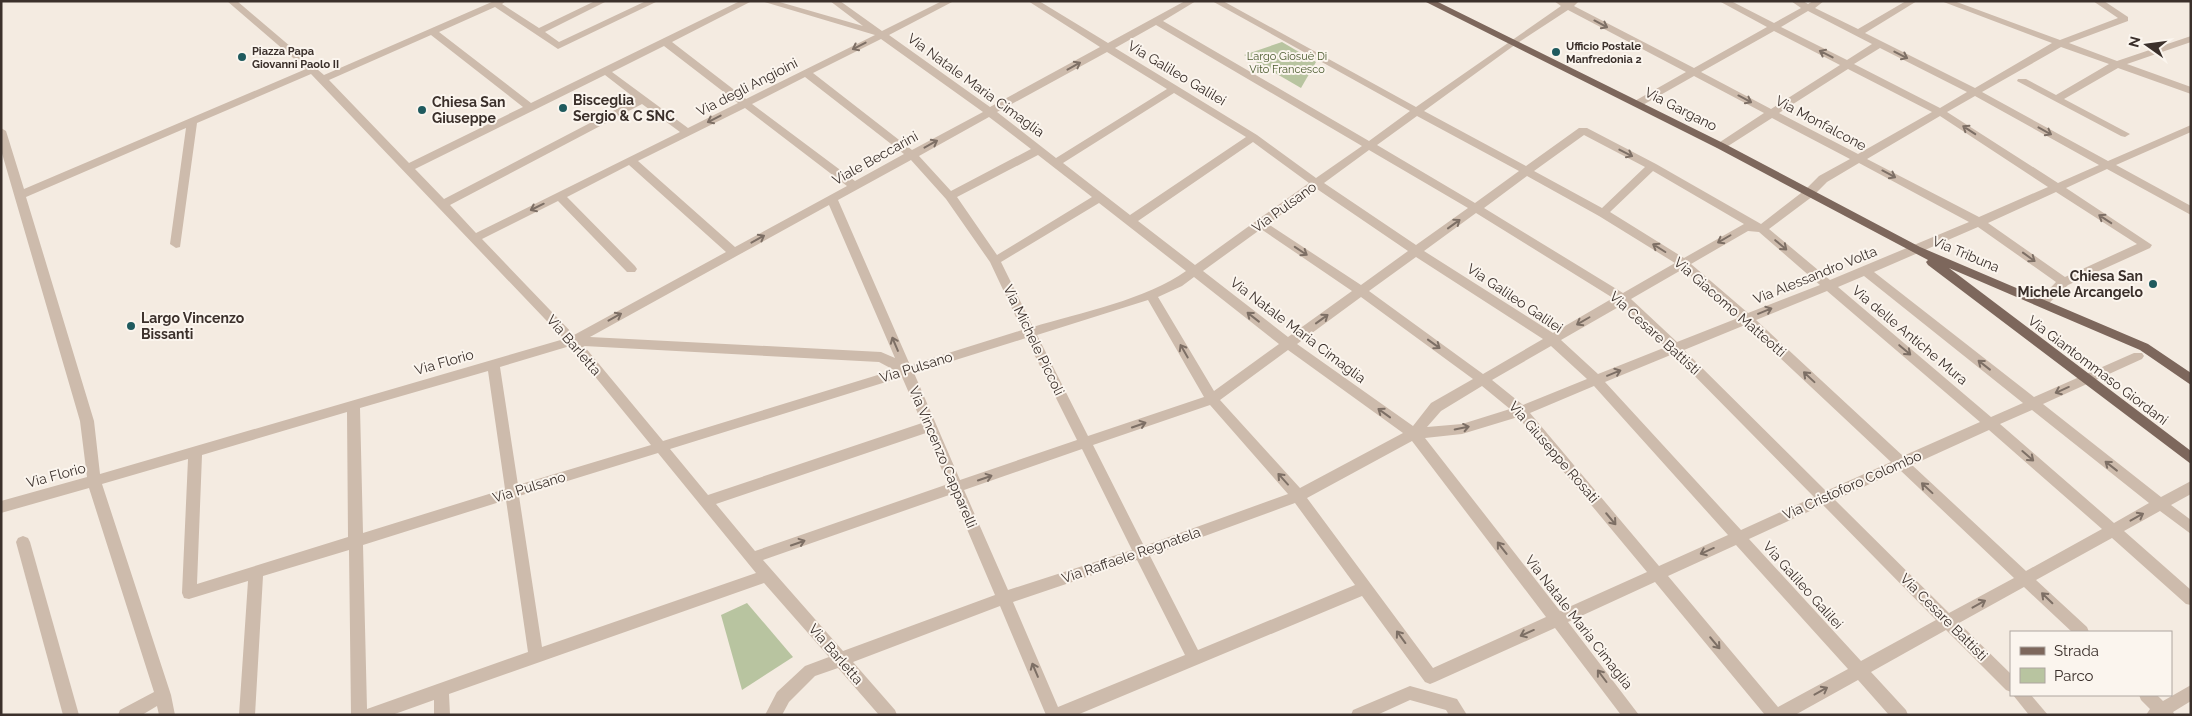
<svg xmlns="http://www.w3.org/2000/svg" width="2192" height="716" font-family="Raleway,sans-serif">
	<rect width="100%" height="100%" fill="#f4ebe1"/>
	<g fill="#b8c4a0">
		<polygon points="1282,42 1316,62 1301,88 1244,55"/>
		<polygon points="747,603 793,657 742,690 721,615"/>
	</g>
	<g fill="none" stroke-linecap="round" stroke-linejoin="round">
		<g fill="#cdbbac" fill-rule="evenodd">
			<path d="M 227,1 L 237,1 L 324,75 L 494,1 L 506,1 L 502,4 L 539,28 L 595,1 L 607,1 L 545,32 L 559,42 L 646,1 L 658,1 L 558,49 L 495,7 L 439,32 L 531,103 L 740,1 L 752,1 L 672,42 L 746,99 L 875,35 L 761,1 L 776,1 L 863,26 L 830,1 L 840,1 L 882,31 L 942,1 L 954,1 L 889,35 L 990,107 L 1100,47 L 1028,1 L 1039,1 L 1108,43 L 1185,1 L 1196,1 L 1163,21 L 1369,141 L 1410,111 L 1212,1 L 1223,1 L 1416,107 L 1561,6 L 1554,1 L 1579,1 L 1574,6 L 1694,68 L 1767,27 L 1719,1 L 1731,1 L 1774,23 L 1801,8 L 1791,1 L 1803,1 L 1808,4 L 1813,1 L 1824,1 L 1815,8 L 1858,29 L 1906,1 L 1917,1 L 1865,33 L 1975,88 L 2052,43 L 1941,1 L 1954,1 L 2060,40 L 2118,18 L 2093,1 L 2104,1 L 2128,17 L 2128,21 L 2069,43 L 2117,61 L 2191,36 L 2191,42 L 2127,64 L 2191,87 L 2191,94 L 2118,68 L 2064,99 L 2130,134 L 2125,137 L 2121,136 L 2017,81 L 2018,79 L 2026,79 L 2056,95 L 2109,64 L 2061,47 L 1982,92 L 2108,161 L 2191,125 L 2191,132 L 2116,165 L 2191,206 L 2191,215 L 2107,169 L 2066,188 L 2152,245 L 2150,248 L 2068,285 L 2046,306 L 2042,307 L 2036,303 L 2056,282 L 1978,227 L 1874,272 L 2034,397 L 2134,353 L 2142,353 L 2144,356 L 2142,359 L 2043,404 L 2161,497 L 2191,481 L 2191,494 L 2171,505 L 2191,520 L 2191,534 L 2160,511 L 2124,531 L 2191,590 L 2191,605 L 2186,604 L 2112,538 L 2036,580 L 2087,627 L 2089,632 L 2072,632 L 2024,587 L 1959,623 L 2011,674 L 2011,692 L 2006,690 L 1946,630 L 1871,672 L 1906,710 L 1908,715 L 1889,715 L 1858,680 L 1795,715 L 1765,715 L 1655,582 L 1568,622 L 1639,715 L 1621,715 L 1555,628 L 1435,682 L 1430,684 L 1425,682 L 1362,596 L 1077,715 L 1046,715 L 1000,606 L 853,662 L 895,710 L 897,715 L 879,715 L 838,668 L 815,676 L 789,702 L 782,715 L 765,715 L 777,692 L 805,666 L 829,657 L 764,583 L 449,694 L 450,715 L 434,715 L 434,700 L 392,715 L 351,715 L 349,550 L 263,576 L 255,715 L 239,715 L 248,581 L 189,599 L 184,598 L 182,593 L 188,459 L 102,484 L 171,695 L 175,715 L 159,715 L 157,706 L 142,715 L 118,715 L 120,710 L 154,692 L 89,488 L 1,513 L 1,501 L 87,477 L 80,421 L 1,150 L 1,128 L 6,131 L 24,189 L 306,69 ZM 1568,10 L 1686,72 L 1633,102 L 1633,106 L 1641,106 L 1694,76 L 1764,113 L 1717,144 L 1716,146 L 1717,148 L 1725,148 L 1772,118 L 1850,159 L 1819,176 L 1805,190 L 1761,224 L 1656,164 L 1587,128 L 1579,128 L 1526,166 L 1424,111 L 1516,44 ZM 1808,11 L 1872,44 L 1847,60 L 1781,27 ZM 1156,25 L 1362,146 L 1316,178 L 1257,135 L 1115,48 ZM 1774,31 L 1840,65 L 1771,109 L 1701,72 ZM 431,35 L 523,107 L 409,163 L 329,80 ZM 881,39 L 983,112 L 912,150 L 813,73 ZM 664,46 L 738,103 L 688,128 L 612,72 ZM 1880,48 L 1967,92 L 1940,108 L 1854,64 ZM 1107,52 L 1167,89 L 1056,158 L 997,112 ZM 1848,69 L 1932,112 L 1858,154 L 1779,113 ZM 311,74 L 564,339 L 100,474 L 94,421 L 26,197 L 186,128 L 170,244 L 176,248 L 180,247 L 197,123 ZM 605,75 L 636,99 L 444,199 L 415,169 ZM 805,77 L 904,154 L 855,181 L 752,104 ZM 1174,93 L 1246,137 L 1130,215 L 1063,163 ZM 1975,96 L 2099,165 L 2058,183 L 1947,112 ZM 642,104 L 680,132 L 476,233 L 450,205 ZM 745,108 L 847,186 L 735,247 L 638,161 ZM 1417,116 L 1519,171 L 1475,203 L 1377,145 ZM 1940,116 L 2048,187 L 1979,217 L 1867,159 ZM 989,117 L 1031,149 L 951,191 L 919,156 ZM 1584,135 L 1645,167 L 1602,208 L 1534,171 ZM 1253,142 L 1309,183 L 1195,265 L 1138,221 ZM 1369,150 L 1468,208 L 1416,245 L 1324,183 ZM 1038,155 L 1092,197 L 997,255 L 957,197 ZM 911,160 L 946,199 L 990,262 L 1022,330 L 910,365 L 838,200 ZM 1859,163 L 1969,222 L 1830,280 L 1769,229 L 1813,196 L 1827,182 ZM 629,165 L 726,252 L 574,335 L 482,239 L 558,201 L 627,272 L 635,272 L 637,269 L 635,266 L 567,197 ZM 1653,171 L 1744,224 L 1684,258 L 1610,212 ZM 1527,176 L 1599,216 L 1675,263 L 1623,293 L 1484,208 ZM 1317,189 L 1408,251 L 1361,285 L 1268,224 ZM 2056,192 L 2137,244 L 2065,277 L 1988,223 ZM 1099,203 L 1186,271 C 1148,299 1079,313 1033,327 L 1001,262 ZM 829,205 L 895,358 L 881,352 L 590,337 ZM 1476,213 L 1613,298 L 1553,333 L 1424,251 ZM 1261,229 L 1352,291 L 1288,337 L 1203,271 ZM 1748,231 L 1759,232 L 1820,285 L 1748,313 L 1691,264 ZM 1416,257 L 1543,339 L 1483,374 L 1369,291 ZM 1683,269 L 1738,318 L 1677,342 L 1631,299 ZM 1864,276 L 2023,403 L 1991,417 L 1838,287 ZM 1194,277 L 1279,344 L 1214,391 L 1158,297 L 1182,286 ZM 1827,291 L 1980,422 L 1903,456 L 1756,320 ZM 1361,297 L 1473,379 L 1431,403 L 1413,426 L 1297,344 ZM 1148,300 L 1204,397 L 1088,436 L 1037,335 ZM 1622,305 L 1666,347 L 1598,374 L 1561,340 ZM 1745,325 L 1891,462 L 1826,491 L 1684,350 ZM 1026,338 L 1077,440 L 960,480 L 914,373 ZM 570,346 L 651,445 L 518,485 L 500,367 ZM 584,346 L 879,362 L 894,370 L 663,441 ZM 1551,346 L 1587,379 L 1523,405 L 1492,380 ZM 1288,350 L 1403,433 L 1300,488 L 1220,400 ZM 1673,354 L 1814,497 L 1741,530 L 1605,382 ZM 488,371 L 505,489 L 363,533 L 360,408 ZM 902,377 L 922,423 L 708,495 L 670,449 ZM 1482,386 L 1510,409 L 1462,424 L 1427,427 L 1441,411 ZM 1594,386 L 1728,535 L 1659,566 L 1530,413 ZM 1210,405 L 1288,494 L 1144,546 L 1093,445 ZM 2032,410 L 2149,503 L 2114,523 L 2000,424 ZM 347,412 L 348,537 L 197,584 L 202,455 ZM 1518,417 L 1647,572 L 1560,611 L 1425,438 L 1462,434 ZM 1989,430 L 2102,529 L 2026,571 L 1912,465 ZM 926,433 L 948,484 L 755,551 L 716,504 ZM 1412,441 L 1546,617 L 1433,668 L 1307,498 ZM 1082,449 L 1132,550 L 1008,590 L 964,490 ZM 658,453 L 756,573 L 542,647 L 519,496 ZM 1900,470 L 2014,578 L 1949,613 L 1835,500 ZM 952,494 L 995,595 L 843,651 L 763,560 ZM 506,500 L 528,652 L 367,709 L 363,545 ZM 1295,503 L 1355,585 L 1198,650 L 1150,556 ZM 1823,505 L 1936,620 L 1861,661 L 1749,539 ZM 1736,545 L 1848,669 L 1778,707 L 1668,576 ZM 1137,560 L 1185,655 L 1058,707 L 1013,602 Z"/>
			<polygon points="23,536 28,538 30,542 79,715 63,715 16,542 18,538"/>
			<polygon points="2191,685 2191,701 2173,712 2175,715 2146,715 2150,709 2141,700 2139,695 2157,695 2163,701"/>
			<polygon points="1410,686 1457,699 1467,715 1449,715 1446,710 1410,700 1377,715 1351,715 1353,710"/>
			<polygon points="2013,695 2031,695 2048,715 2029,715"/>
		</g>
		<polygon fill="#7d675c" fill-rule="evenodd" points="1424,1 1436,1 1725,144 1920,247 2148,344 2191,373 2191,385 2140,350 1949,268 2191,451 2191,464 1928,265 1926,262 1928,260 1717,148"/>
	</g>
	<defs><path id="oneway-shaft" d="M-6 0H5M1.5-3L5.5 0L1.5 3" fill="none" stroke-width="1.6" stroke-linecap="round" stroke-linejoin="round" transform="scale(1.25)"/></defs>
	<g stroke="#7d6f65">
		<use href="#oneway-shaft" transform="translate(1601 24) rotate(28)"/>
		<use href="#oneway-shaft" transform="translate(859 46) rotate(153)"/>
		<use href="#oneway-shaft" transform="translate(1826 54) rotate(-153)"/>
		<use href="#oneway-shaft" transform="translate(1901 55) rotate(27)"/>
		<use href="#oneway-shaft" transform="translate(1074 66) rotate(-29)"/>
		<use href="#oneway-shaft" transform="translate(1745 99) rotate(28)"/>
		<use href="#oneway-shaft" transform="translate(714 119) rotate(153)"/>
		<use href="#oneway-shaft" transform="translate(1969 130) rotate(-147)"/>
		<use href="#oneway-shaft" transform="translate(2045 131) rotate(29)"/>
		<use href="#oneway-shaft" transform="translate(931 144) rotate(-29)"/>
		<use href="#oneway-shaft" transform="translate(1626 153) rotate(27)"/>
		<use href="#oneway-shaft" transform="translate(1889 174) rotate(28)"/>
		<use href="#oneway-shaft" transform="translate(537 207) rotate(154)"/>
		<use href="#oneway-shaft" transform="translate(2105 219) rotate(-147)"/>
		<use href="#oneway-shaft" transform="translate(1454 224) rotate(-36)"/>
		<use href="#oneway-shaft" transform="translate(758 239) rotate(-29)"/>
		<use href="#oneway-shaft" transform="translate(1724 239) rotate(150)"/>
		<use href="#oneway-shaft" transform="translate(1781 245) rotate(40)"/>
		<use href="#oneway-shaft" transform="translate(1659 248) rotate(-148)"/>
		<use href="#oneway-shaft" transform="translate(1301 251) rotate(34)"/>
		<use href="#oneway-shaft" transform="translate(2029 257) rotate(36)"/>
		<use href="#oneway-shaft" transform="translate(1765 311) rotate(-22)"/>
		<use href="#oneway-shaft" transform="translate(615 317) rotate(-29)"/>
		<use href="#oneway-shaft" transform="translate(1253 317) rotate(-142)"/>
		<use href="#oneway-shaft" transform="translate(1322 319) rotate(-36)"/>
		<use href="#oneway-shaft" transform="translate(1583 321) rotate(150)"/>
		<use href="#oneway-shaft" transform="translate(895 344) rotate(-113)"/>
		<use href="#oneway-shaft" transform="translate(1434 344) rotate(36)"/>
		<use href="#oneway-shaft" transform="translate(1905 350) rotate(40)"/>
		<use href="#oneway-shaft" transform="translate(1184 351) rotate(-120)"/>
		<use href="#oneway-shaft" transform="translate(1984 365) rotate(-142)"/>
		<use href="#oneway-shaft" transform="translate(1614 373) rotate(-22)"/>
		<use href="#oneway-shaft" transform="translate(1809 377) rotate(-137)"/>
		<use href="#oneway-shaft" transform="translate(2062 390) rotate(156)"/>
		<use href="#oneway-shaft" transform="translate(1384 413) rotate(-144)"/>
		<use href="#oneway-shaft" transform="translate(1139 425) rotate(-19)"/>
		<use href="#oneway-shaft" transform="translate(1462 428) rotate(-12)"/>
		<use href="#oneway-shaft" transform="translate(2028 456) rotate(41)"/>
		<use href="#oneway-shaft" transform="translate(2111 466) rotate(-142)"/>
		<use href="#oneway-shaft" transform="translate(985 478) rotate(-19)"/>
		<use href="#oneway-shaft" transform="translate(1283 479) rotate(-132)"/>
		<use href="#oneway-shaft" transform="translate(1927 488) rotate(-137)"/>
		<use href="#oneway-shaft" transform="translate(2137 517) rotate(-29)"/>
		<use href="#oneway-shaft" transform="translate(1611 519) rotate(50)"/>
		<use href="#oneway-shaft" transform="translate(798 543) rotate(-19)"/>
		<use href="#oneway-shaft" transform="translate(1502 548) rotate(-128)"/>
		<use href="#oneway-shaft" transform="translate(1707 551) rotate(156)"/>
		<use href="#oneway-shaft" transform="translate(2047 598) rotate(-136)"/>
		<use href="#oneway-shaft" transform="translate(1979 604) rotate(-29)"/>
		<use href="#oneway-shaft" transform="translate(1527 633) rotate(156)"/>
		<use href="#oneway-shaft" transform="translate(1401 637) rotate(-126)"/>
		<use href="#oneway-shaft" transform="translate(1715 643) rotate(50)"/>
		<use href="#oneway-shaft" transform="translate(1035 670) rotate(-113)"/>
		<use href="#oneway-shaft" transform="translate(1602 676) rotate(-127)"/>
		<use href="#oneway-shaft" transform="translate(1821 691) rotate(-29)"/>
	</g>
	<g fill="#1f5a5e" stroke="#fbf5ee" stroke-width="2">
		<circle cx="1556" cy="52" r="5"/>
		<circle cx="242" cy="57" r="5"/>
		<circle cx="563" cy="108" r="5"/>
		<circle cx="422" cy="110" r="5"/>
		<circle cx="2153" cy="284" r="5"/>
		<circle cx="131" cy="326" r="5"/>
	</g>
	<g text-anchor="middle" stroke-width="4" stroke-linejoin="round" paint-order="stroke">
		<g font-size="11" font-weight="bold" fill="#3b302b" stroke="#fbf5ee" text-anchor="start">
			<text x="1566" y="50">Ufficio Postale<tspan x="1566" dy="13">Manfredonia 2</tspan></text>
			<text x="252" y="55">Piazza Papa<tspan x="252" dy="13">Giovanni Paolo II</tspan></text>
		</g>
		<g font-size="11" fill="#4a5a2e" stroke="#fbf5ee">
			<text x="1287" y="60">Largo Giosuè Di<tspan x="1287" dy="13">Vito Francesco</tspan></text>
		</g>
		<g font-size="14" fill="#3b302b" stroke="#fbf5ee">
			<text transform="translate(1177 73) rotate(31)" y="5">Via Galileo Galilei</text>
			<text transform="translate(976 85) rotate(36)" y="5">Via Natale Maria Cimaglia</text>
			<text transform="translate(747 87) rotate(-27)" y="5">Via degli Angioini</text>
			<text transform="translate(1681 109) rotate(27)" y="5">Via Gargano</text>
			<text transform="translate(1821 123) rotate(28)" y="5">Via Monfalcone</text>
			<text transform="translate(875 158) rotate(-29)" y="5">Viale Beccarini</text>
			<text transform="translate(1284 207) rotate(-36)" y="5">Via Pulsano</text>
			<text transform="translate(1966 254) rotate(23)" y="5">Via Tribuna</text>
			<text transform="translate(1815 275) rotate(-22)" y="5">Via Alessandro Volta</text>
			<text transform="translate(1515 298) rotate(34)" y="5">Via Galileo Galilei</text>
			<text transform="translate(1730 307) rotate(41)" y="5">Via Giacomo Matteotti</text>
			<text transform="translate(1298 330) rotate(37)" y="5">Via Natale Maria Cimaglia</text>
			<text transform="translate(1655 333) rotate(42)" y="5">Via Cesare Battisti</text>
			<text transform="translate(1910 335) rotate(40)" y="5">Via delle Antiche Mura</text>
			<text transform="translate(1034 340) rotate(64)" y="5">Via Michele Piccoli</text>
			<text transform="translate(574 345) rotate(49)" y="5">Via Barletta</text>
			<text transform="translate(444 362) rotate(-16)" y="5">Via Florio</text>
			<text transform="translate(916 367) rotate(-17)" y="5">Via Pulsano</text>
			<text transform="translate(2098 370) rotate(37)" y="5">Via Giantommaso Giordani</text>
			<text transform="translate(1554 452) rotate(49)" y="5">Via Giuseppe Rosati</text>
			<text transform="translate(943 457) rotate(67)" y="5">Via Vincenzo Capparelli</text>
			<text transform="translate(56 475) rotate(-15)" y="5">Via Florio</text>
			<text transform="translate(1852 485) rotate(-24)" y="5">Via Cristoforo Colombo</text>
			<text transform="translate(529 487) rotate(-17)" y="5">Via Pulsano</text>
			<text transform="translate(1131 555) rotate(-19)" y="5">Via Raffaele Regnatela</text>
			<text transform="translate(1803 585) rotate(48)" y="5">Via Galileo Galilei</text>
			<text transform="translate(1944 617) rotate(45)" y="5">Via Cesare Battisti</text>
			<text transform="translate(1579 622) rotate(52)" y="5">Via Natale Maria Cimaglia</text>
			<text transform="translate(836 654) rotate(49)" y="5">Via Barletta</text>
		</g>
		<g font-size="14" font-weight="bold" fill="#3b302b" stroke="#fbf5ee" text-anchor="start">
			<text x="573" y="105">Bisceglia<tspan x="573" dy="16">Sergio &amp; C SNC</tspan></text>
			<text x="432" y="107">Chiesa San<tspan x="432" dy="16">Giuseppe</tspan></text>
			<text x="2143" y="281" text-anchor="end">Chiesa San<tspan x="2143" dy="16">Michele Arcangelo</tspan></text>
			<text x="141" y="323">Largo Vincenzo<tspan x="141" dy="16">Bissanti</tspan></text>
		</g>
	</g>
	<rect width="2192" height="716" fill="none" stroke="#3b302b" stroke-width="5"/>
	<rect x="2010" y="631" width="162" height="65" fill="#fbf5ee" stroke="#aea6a0"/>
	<rect x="2020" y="647" width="25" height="8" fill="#7d675c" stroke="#aea6a0"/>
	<text x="2054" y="656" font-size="15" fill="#3b302b">Strada</text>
	<rect x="2020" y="668" width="25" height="15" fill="#b8c4a0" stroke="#aea6a0"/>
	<text x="2054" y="681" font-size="15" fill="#3b302b">Parco</text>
	<g transform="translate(2147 45) rotate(284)" stroke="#fbf5ee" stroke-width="4" paint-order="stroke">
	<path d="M0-4L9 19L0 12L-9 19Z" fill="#3b302b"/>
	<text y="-8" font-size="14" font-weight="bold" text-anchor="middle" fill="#3b302b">N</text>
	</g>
</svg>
